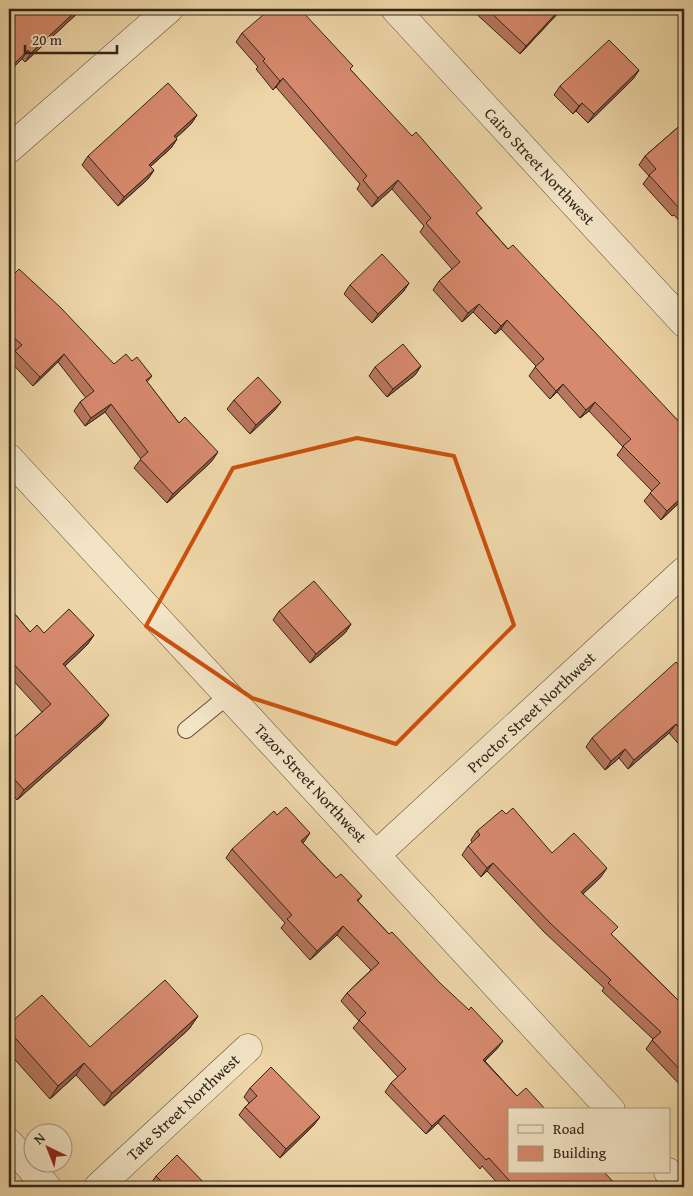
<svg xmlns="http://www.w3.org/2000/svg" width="693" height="1196" font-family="'Gentium Book Plus',serif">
	<rect width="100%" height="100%" fill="#edd5a7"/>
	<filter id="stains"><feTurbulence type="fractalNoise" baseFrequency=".004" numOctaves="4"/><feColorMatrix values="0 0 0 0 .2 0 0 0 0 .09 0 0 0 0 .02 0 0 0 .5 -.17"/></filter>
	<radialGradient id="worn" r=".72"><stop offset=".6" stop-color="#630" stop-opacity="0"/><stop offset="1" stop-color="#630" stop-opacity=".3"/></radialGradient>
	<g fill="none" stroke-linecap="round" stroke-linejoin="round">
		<g stroke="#5e503c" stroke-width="18">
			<polyline id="service" points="186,730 229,695"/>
		</g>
		<g stroke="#5e503c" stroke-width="29">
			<g id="minor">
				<polyline points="395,9 684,323"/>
				<polyline points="9,149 169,9"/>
				<polyline points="9,458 611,1110"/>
				<polyline points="377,854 684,571"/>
				<polyline points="9,1143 47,1187"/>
				<polyline points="668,1172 682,1187"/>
				<polyline points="98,1187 248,1048"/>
			</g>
		</g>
		<use href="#service" stroke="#f3e4c6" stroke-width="16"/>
		<use href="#minor" stroke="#f3e4c6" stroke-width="28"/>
	</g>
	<g fill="#b8765e" stroke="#2f2418">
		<polygon points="9,9 82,9 25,62 22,59 9,72"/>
		<polygon points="471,9 562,9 520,54"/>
		<polygon points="242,33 350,69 508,249 684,427 684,498 661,520 644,501 652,491 617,455 623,447 589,411 580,418 557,392 550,399 529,376 536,366 501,329 495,334 473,312 462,322 433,290 439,281 452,269 420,232 424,226 392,189 372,207 357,189 360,184 276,87 273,90 256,69 258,67 236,42"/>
		<polygon points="639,70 633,79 588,123 576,111 573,114 554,95 560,86"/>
		<polygon points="197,115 191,124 176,138 177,139 171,148 150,167 154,170 148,179 118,206 82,165 88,156"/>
		<polygon points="684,122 684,226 674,215 672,216 643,184 649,176 639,165 645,156"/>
		<polygon points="9,271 114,364 132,361 152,376 147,382 179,423 212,461 167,503 134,468 141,459 105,412 85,426 74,411 80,402 86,398 58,362 33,386 9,360 14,353 9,347"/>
		<polygon points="409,283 403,292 372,323 344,294 350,285"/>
		<polygon points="421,366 415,375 387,397 369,376 375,367"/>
		<polygon points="234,400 275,410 250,434 227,409"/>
		<polygon points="9,607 30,632 94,635 87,645 65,666 102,724 17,800 9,790 9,742 42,712 9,676"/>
		<polygon points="279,611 351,624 345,633 310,663 273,620"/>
		<polygon points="684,672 684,750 669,733 628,769 619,758 605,770 586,747 592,738"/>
		<polygon points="506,814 552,853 601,877 583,894 612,935 684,1006 684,1089 646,1049 653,1039 602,991 604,988 544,932 487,871 481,877 462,855 468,846 472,842 471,840 477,831"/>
		<polygon points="303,843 336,878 362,896 358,901 497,1049 485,1061 517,1096 618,1187 501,1187 482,1166 480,1169 438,1123 426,1134 385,1092 391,1083 398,1077 353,1028 359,1021 341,1001 347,993 371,970 337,935 310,960 281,928 285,923 226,858 232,849"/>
		<polygon points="198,1016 189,1029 104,1106 76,1075 50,1099 9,1053 9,1024 90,1047"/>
		<polygon points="250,1088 314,1125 280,1158 239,1115 245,1107 249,1103 244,1097"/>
		<polygon points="156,1176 208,1187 152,1187 150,1185"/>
	</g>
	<g fill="#96604c" stroke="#2f2418">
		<polygon points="78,9 82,9 25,62 31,53"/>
		<polygon points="560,9 562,9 520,54 526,46"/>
		<polygon points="28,50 22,59 9,72 9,69"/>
		<polygon points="639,70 633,79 588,123 594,114"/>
		<polygon points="283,78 276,87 273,90 280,81"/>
		<polygon points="582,103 576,111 573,114 579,106"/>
		<polygon points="197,115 191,124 168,145 174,136"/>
		<polygon points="177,139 171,148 143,173 149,165"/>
		<polygon points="154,170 148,179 118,206 124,197"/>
		<polygon points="398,180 392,189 372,207 378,198"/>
		<polygon points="409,283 403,292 372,323 378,314"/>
		<polygon points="479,304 473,312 462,322 468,313"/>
		<polygon points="507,320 501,329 495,334 501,326"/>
		<polygon points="64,354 58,362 33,386 40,377"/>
		<polygon points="421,366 415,375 387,397 393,389"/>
		<polygon points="563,384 557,392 550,399 556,391"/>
		<polygon points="281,402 275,410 250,434 256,425"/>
		<polygon points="595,402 589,411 580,418 586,410"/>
		<polygon points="111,404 105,412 85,426 91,418"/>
		<polygon points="218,452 212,461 167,503 173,494"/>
		<polygon points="684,495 684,498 661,520 667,511"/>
		<polygon points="351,624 345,633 310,663 316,654"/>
		<polygon points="94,635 87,645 56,674 63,664"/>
		<polygon points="109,715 102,724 17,800 24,790"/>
		<polygon points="676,724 669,733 628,769 634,760"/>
		<polygon points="625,749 619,758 605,770 611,761"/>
		<polygon points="310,833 304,842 295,849 301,841"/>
		<polygon points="493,863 487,871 481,877 487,868"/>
		<polygon points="607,868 601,877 575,901 581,892"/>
		<polygon points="343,926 337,935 310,960 317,951"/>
		<polygon points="198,1016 189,1029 104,1106 112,1093"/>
		<polygon points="503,1041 497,1049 477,1068 483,1060"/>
		<polygon points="84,1063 76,1075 50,1099 58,1086"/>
		<polygon points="444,1115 438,1123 426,1134 432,1126"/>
		<polygon points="320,1117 314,1125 280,1158 286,1149"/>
	</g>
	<g fill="#d6896d" stroke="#2f2418">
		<polygon points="9,9 78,9 31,53 28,50 9,69"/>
		<polygon points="270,9 300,9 353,66 350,69 412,136 416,132 482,208 476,213 508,249 513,245 684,427 684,495 667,511 650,493 660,483 623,446 631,439 595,402 586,410 563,384 556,391 535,367 544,359 507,320 501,326 479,304 468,313 439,281 460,262 426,223 431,218 398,180 378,198 363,180 367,176 283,78 280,81 263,61 265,59 242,33"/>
		<polygon points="487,9 560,9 526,46"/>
		<polygon points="609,40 639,70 594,114 582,103 579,106 560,86"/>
		<polygon points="168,83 197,115 174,136 177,139 149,165 154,170 124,197 88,156"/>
		<polygon points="684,122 684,210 680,206 678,207 649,175 656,169 645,156"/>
		<polygon points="382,254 409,283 378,314 350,285"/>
		<polygon points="19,269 61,308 114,364 126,354 132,361 137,357 152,376 146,380 179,423 185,417 218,452 173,494 140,459 148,452 111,404 91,418 80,402 94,391 64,354 40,377 15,351 22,345 9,333 9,271 13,275"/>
		<polygon points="403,344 421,366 393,389 375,367"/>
		<polygon points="258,377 281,402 256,425 234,400"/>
		<polygon points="314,581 351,624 316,654 279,611"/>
		<polygon points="9,607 30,632 37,625 44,633 69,609 94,635 63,664 109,715 24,790 9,773 9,742 51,704 9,659"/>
		<polygon points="676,662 684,672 684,735 676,724 634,760 625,749 611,761 592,738"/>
		<polygon points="286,807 310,833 301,841 336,878 341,874 362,896 357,900 389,934 392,932 440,983 469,1010 471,1007 503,1041 483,1060 517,1096 526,1088 546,1110 509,1110 509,1172 604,1172 618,1187 515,1187 489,1158 486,1160 444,1115 432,1126 391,1083 406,1069 359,1020 366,1013 347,993 379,963 343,926 317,951 287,919 292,915 232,849 274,811 277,815"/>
		<polygon points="513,808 552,853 574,833 607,868 581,892 618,927 611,934 684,1006 684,1074 652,1040 661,1032 608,983 611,980 550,923 493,863 487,868 468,846 480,835 477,831 502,810 506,814"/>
		<polygon points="165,980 198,1016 112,1093 84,1063 58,1086 9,1031 9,1024 42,995 90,1047"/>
		<polygon points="271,1067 320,1117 286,1149 245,1107 257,1096 250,1088"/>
		<polygon points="177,1155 208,1187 160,1187 164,1184 156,1176"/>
	</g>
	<path fill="none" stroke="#cc510e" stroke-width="4" stroke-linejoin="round" d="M 357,438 L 454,456 L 514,625 L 396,744 L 252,698 L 146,626 L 233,468 Z"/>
	<g text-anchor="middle" stroke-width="4" stroke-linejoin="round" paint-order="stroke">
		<g font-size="16" fill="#2f2418" stroke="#f3e4c6">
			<text transform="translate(540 166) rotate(47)" y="6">Cairo Street Northwest</text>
			<text transform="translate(531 712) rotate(-43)" y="6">Proctor Street Northwest</text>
			<text transform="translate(311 783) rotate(47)" y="6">Tazor Street Northwest</text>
			<text transform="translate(183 1107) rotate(-43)" y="6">Tate Street Northwest</text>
		</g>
	</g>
	<rect width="693" height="1196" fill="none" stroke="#edd5a7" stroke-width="30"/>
	<rect x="10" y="10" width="673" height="1176" fill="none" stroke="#2f2418" stroke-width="2.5"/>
	<rect x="15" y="15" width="663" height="1166" fill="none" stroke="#2f2418"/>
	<rect x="508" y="1108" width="162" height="65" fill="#f3e4c6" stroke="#a59780"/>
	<rect x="518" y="1125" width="25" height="8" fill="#f3e4c6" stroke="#a59780"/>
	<text x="553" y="1134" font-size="15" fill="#2f2418">Road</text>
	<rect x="518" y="1146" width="25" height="15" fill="#d6896d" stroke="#a59780"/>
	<text x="553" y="1158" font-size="15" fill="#2f2418">Building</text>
	<g transform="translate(48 1148) rotate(317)"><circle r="24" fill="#f3e4c6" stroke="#a59780"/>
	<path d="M0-4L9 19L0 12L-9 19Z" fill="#8f2418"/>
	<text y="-8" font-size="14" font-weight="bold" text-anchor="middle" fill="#2f2418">N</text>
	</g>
	<path d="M25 45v8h92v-8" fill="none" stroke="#2f2418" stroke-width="2.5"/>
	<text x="32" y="45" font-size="15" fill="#2f2418" stroke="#f3e4c6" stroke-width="4" paint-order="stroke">20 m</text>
	<rect width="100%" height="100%" filter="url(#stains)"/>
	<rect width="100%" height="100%" fill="url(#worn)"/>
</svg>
